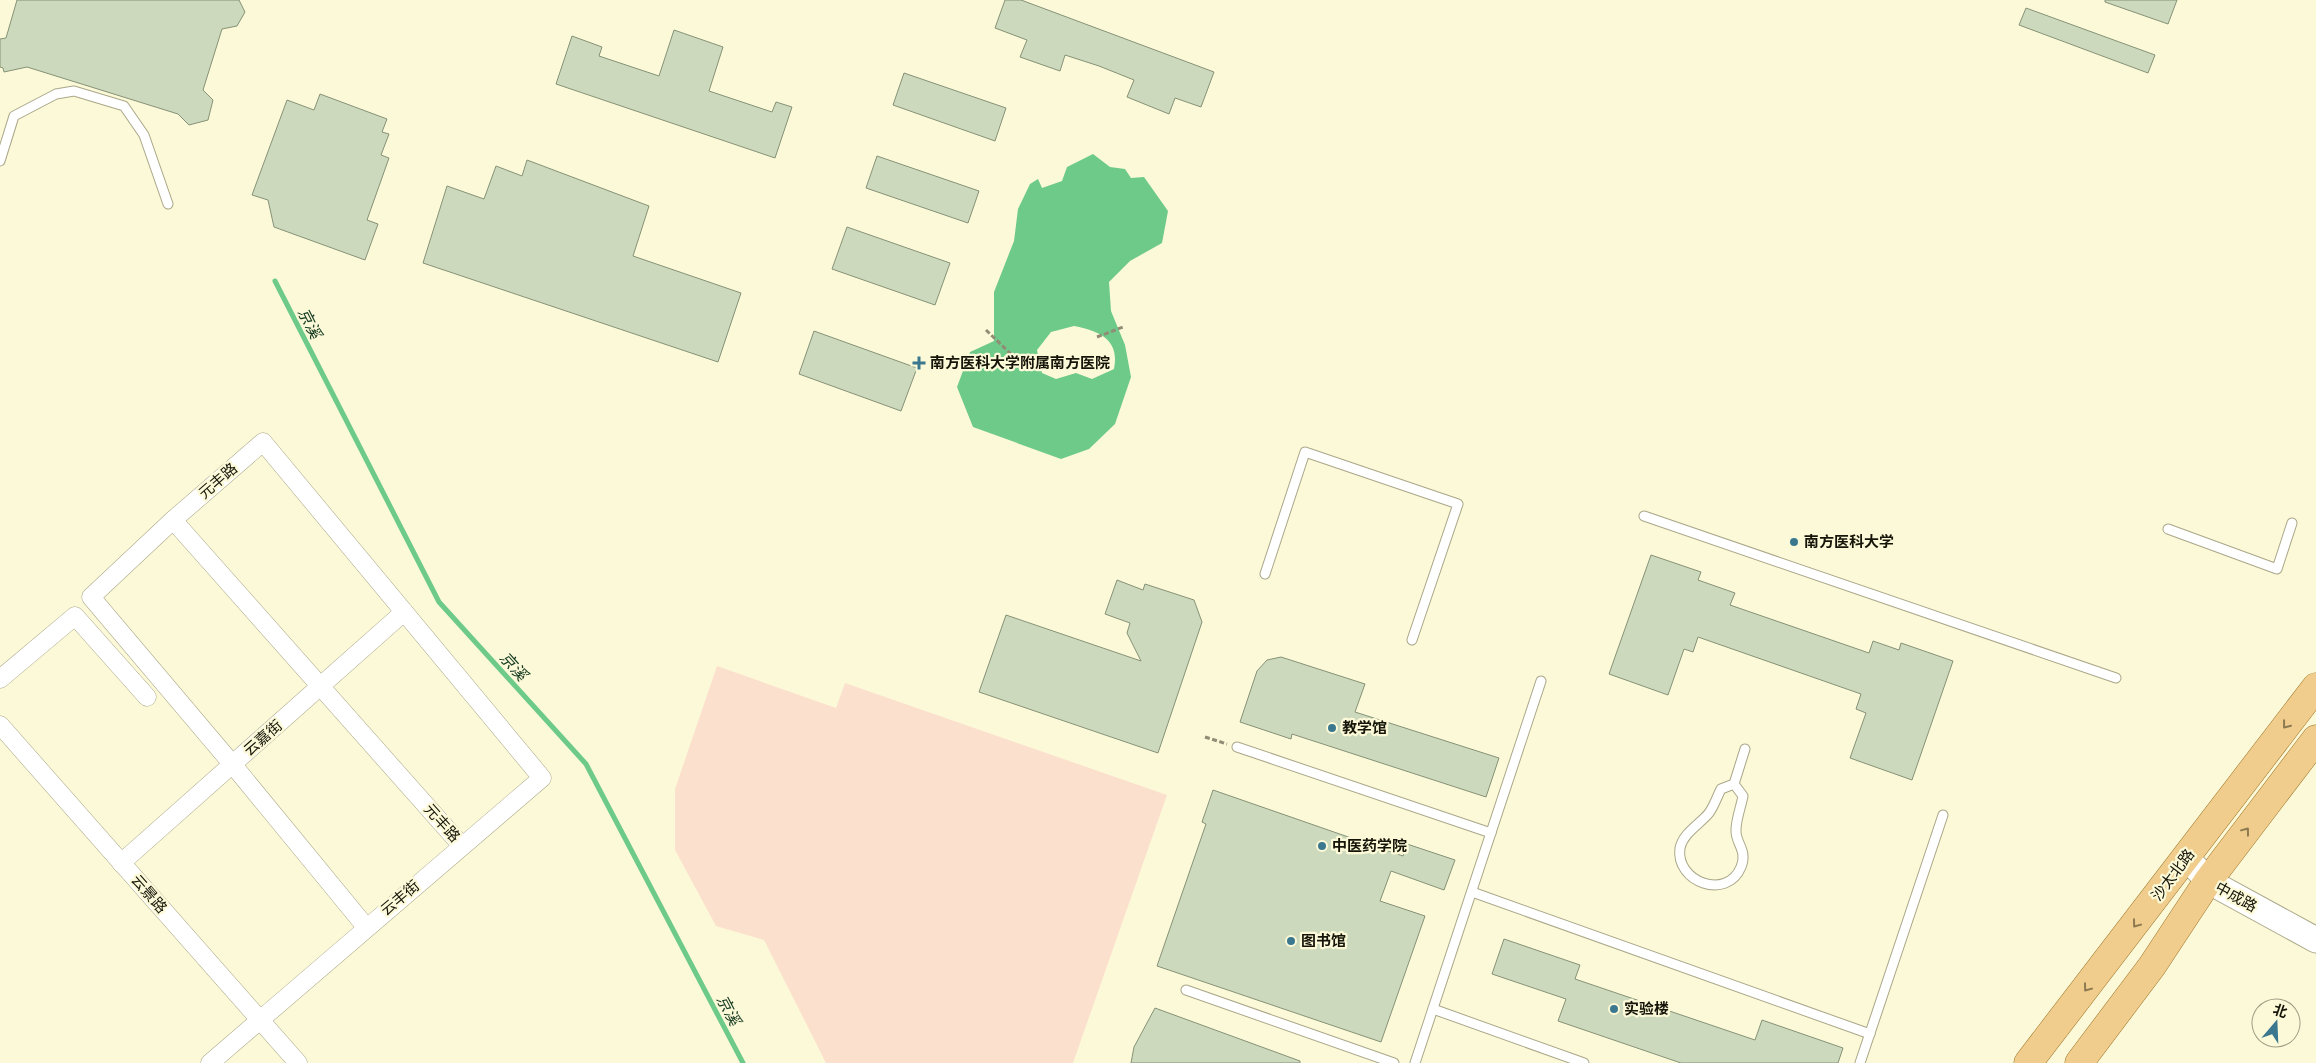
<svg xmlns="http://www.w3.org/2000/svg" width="2316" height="1063" font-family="Bitter,'Noto Sans SC',serif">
	<rect width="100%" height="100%" fill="#fcf9d8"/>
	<polygon fill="#fce0ce" points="717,666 836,708 845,683 1167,795 1073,1063 826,1063 764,940 716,926 675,850 675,789"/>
	<path fill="#6eca89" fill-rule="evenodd" d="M 1093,154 L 1110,167 L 1125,169 L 1131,178 L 1144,177 L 1168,211 L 1162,243 L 1130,261 L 1109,282 L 1111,311 L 1125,345 L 1131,377 L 1115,424 L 1089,449 L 1061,459 L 973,427 L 957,387 L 970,352 L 994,341 L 994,292 L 1014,241 L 1018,209 L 1030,184 L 1038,179 L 1042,188 L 1062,181 L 1067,167 ZM 1074,326 C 1099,331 1120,339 1114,369 L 1092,379 L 1076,373 L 1056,379 L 1042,373 L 1037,350 L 1051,332 Z"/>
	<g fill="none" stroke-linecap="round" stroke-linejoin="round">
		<polyline stroke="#6eca89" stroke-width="5" points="275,281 439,602 586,764 743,1063"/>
	</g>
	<g fill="#ccd9bc" stroke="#869277">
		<polygon points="17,0 239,0 245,12 237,26 222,29 203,90 213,100 208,120 189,125 178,114 27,67 4,72 3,68 0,67 0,39 6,38"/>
		<polygon points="1005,0 1021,0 1214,72 1201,107 1175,98 1169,114 1127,97 1134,80 1099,66 1065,55 1060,71 1020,57 1027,40 995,28"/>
		<polygon points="2105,0 2177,0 2168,24 2105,2"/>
		<polygon points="2026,8 2155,55 2148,73 2019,25"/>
		<polygon points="674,30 723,47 709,91 772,112 776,102 792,107 775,158 556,84 572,36 602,47 599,56 659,76"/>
		<polygon points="904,73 1006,108 995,141 893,105"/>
		<polygon points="320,94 387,119 382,132 389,134 381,155 389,158 367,220 378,224 365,260 274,227 268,200 252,195 287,100 314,110"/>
		<polygon points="877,156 979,191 968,223 866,188"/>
		<polygon points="527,160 649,206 633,256 741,293 718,362 423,263 447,186 484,199 496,166 522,176"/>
		<polygon points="847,227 950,263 935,305 832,269"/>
		<polygon points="814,331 917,368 901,411 799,374"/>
		<polygon points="1651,555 1701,572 1698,580 1735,593 1730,605 1869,653 1873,641 1899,650 1901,643 1953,661 1912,780 1850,758 1866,713 1856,709 1861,694 1698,637 1693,652 1684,649 1668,695 1609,674"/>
		<polygon points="1117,580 1143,590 1145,584 1194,600 1202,622 1158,753 979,692 1006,615 1141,661 1127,633 1130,623 1105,614"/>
		<polygon points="1281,657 1365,684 1355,712 1499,758 1486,797 1292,734 1291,739 1240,722 1257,671 1267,660"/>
		<polygon points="1213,790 1403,856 1407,844 1455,860 1444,890 1391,871 1380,901 1425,916 1381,1042 1157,966 1206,824 1202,822"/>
		<polygon points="1504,939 1580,965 1575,979 1755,1040 1762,1020 1843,1048 1838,1063 1681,1063 1558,1021 1566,999 1492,974"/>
		<polygon points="1155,1008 1300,1061 1300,1063 1131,1063 1134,1047"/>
	</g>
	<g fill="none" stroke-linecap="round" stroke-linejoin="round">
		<g stroke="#aaa789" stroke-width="11">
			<g id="lane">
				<polyline points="0,161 14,116 56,94 74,91 124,106 144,135 168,204"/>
				<polyline points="1644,516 2116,678"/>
				<polyline points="2168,529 2277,569 2292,523"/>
				<polyline points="1265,574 1305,452 1458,504 1412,640"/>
				<polyline points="1237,747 1491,833"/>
				<path d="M 1734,784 L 1743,796 C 1741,807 1736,819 1736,830 C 1735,843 1748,850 1741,867 C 1727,901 1675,882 1680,848 C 1683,833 1700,824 1709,813 C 1714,806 1717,797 1721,789 Z"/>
				<polyline points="1734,784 1745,749"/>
				<polyline points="1472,892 1870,1034"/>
				<polyline points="1186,990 1394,1063"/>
				<polyline points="1433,1009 1584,1063"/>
				<polyline points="1415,1063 1541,681"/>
				<polyline points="1860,1063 1943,815"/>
			</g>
		</g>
		<g stroke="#aaa789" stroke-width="19">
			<g id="street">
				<polyline points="173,520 91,597 233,765 366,927"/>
				<polyline points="0,679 75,616 147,697"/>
				<polyline points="0,725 298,1063"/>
				<polyline points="121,863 404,612"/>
				<polyline points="210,1063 542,778 263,442 173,520 462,846"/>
			</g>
		</g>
		<g stroke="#aaa789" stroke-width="27">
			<polyline id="secondary" points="2186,857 2208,881 2316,940"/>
		</g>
		<g stroke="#9d762c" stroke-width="29">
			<g id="primary">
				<polyline points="2028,1063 2316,687"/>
				<polyline points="2079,1063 2152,966 2208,881 2316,739"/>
			</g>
		</g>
		<g stroke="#8f8d76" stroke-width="3" stroke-dasharray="5 2.5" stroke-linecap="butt">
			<polyline points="986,330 1014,357 1045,358"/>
			<polyline points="1097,337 1123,327"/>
			<polyline points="1205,737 1227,744"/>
		</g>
		<use href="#lane" stroke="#fff" stroke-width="9"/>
		<use href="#street" stroke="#fff" stroke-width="18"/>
		<use href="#secondary" stroke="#fff" stroke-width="25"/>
		<use href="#primary" stroke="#f0cd8c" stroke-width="28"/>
	</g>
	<defs><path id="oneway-chevron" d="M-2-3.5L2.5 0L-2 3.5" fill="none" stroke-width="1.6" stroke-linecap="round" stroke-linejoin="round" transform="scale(1.25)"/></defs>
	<g stroke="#8d7a51">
		<use href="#oneway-chevron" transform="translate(2286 725) rotate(128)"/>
		<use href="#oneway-chevron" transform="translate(2246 831) rotate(-53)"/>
		<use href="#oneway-chevron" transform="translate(2136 924) rotate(127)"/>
		<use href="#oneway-chevron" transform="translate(2087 988) rotate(127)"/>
	</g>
	<g fill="#3b788f" stroke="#fcf9d8" stroke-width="2">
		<path d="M916.5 355.5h5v5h5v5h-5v5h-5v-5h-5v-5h5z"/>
		<circle cx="1794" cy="542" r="5"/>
		<circle cx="1332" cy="728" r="5"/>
		<circle cx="1322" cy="846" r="5"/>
		<circle cx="1291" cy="941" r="5"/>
		<circle cx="1614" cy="1009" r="5"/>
	</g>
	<g text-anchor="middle" stroke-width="4.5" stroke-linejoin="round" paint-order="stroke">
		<g font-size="15" font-weight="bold" fill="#151408" stroke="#fcf9d8" text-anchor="start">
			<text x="930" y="368">南方医科大学附属南方医院</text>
			<text x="1804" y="547">南方医科大学</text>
			<text x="1342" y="733">教学馆</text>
			<text x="1332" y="851">中医药学院</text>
			<text x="1301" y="946">图书馆</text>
			<text x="1624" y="1014">实验楼</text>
		</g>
		<g font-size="15" fill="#151408" stroke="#fcf9d8">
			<text transform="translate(218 481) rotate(-41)" y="5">元丰路</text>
			<text transform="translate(263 738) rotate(-41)" y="5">云嘉街</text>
			<text transform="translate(442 823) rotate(48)" y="5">元丰路</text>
			<text transform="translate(2173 875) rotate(-53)" y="5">沙太北路</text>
			<text transform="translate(149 894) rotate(49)" y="5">云景路</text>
			<text transform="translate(2236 897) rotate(29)" y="5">中成路</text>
			<text transform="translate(400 898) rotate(-40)" y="5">云丰街</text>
		</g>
		<g font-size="16" font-style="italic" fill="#12391f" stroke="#fcf9d8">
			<text transform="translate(310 323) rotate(63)" y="6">京溪</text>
			<text transform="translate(514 666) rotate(48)" y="6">京溪</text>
			<text transform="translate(729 1010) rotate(62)" y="6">京溪</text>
		</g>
	</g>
	<g transform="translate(2276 1023) rotate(19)"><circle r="24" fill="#fcf9d8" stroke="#a09d85"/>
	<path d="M0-4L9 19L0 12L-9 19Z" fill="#3b788f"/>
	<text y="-8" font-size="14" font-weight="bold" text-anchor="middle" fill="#151408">北</text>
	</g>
</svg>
